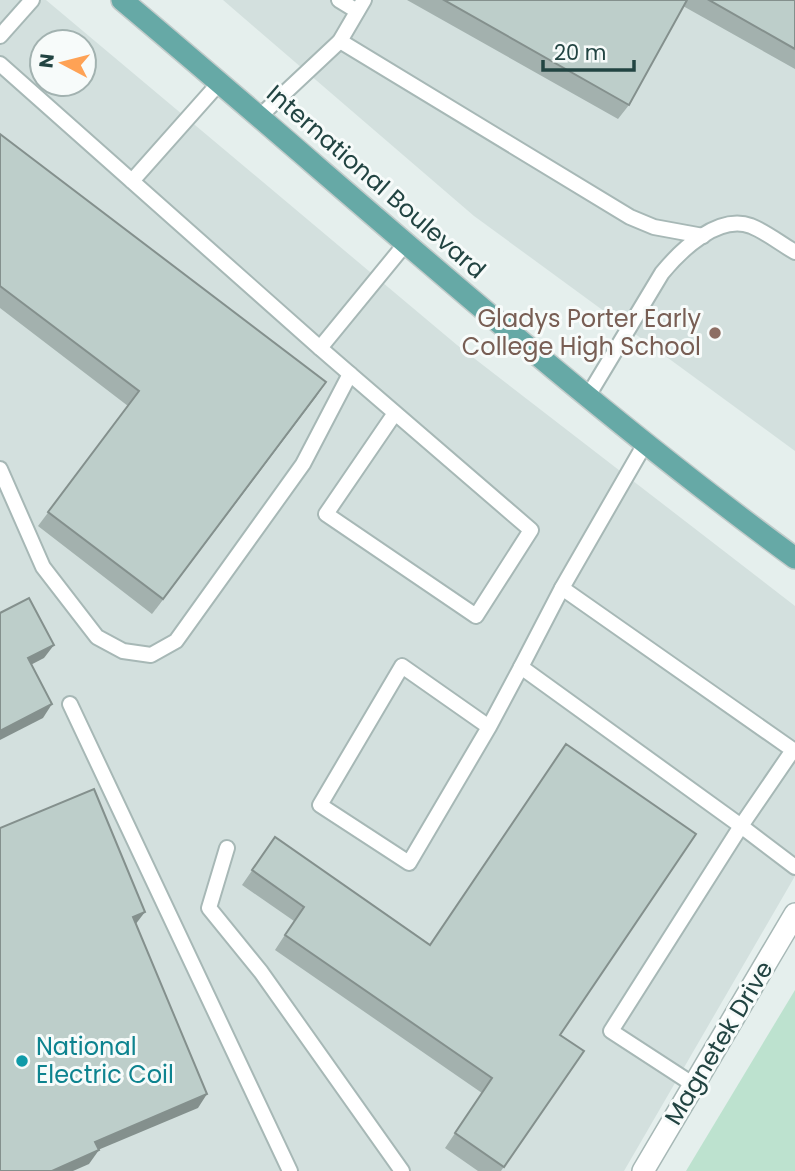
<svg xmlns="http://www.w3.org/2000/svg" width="795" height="1171" font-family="Poppins,sans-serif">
	<rect width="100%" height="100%" fill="#e5efed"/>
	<g fill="#d3e0de" fill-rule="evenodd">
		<path d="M 0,0 L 46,0 L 457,345 L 795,606 L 795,876 L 624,1171 L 0,1171 ZM 42,42 L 84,42 L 84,84 L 42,84 Z"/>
		<polygon points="223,0 795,0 795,451 474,216"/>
	</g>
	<polygon fill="#bde2cf" points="795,990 795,1171 686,1171"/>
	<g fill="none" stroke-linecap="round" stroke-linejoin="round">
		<g stroke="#a7b8b6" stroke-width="18">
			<g id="service">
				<polyline points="339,0 357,11"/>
				<polyline points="0,36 32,0"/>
				<polyline points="340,41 630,217 654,227 703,236"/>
				<polyline points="0,64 320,348 406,243"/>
				<polyline points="259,117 340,41 364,0"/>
				<polyline points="132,181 220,82"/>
				<polyline points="320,348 350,374 531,530 476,616 326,514 395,413"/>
				<path d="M 588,396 L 662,273 C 681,250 718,214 751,226 C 766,232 781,244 795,252"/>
				<polyline points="646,442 562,588 521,667 741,826 795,867"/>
				<polyline points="0,469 43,567 97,637 123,651 151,655 176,641 303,464 350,374"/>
				<polyline points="562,588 793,750 741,826 611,1031 694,1085"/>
				<polyline points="70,704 290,1171"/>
				<polyline points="489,727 402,666 320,805 409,863 489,727 521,667"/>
				<polyline points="227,848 209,908 261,972 402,1171"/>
			</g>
		</g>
		<g stroke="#a7b8b6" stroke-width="24">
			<polyline id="tertiary" points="643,1171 795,914"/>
		</g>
		<g stroke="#c1cbca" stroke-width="24">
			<path id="primary" d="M 122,0 C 345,187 560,386 795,558"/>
		</g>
		<use href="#service" stroke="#fff" stroke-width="14"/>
		<use href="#tertiary" stroke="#fff" stroke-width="21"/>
		<use href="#primary" stroke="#66a9a6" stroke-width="21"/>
	</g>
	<g fill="#a3b1ae">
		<polygon points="407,0 795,0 795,69 683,6 629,105 618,119"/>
		<polygon points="0,134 326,382 152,614 38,526 128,406 0,308"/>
		<polygon points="275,837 584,1051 501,1171 478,1171 445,1148 482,1093 275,950 294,921 242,885"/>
	</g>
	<g fill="#84908d">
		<polygon points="326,382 316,397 152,614 163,599"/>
		<polygon points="54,645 44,658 19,671 28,658"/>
		<polygon points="52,704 43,718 0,740 0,731"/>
		<polygon points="145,912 135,925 133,917"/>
		<polygon points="207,1094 198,1108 86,1155 95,1142"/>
		<polygon points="99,1150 89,1164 73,1171 52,1171"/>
	</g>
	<g fill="#bdceca" stroke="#84908d" stroke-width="2">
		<polygon points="444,0 687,0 629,105"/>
		<polygon points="709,0 795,0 795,49"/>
		<polygon points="0,134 326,382 163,599 48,512 139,391 0,286"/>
		<polygon points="29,598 54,645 28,658 52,704 0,731 0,613"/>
		<polygon points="566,744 696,834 560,1035 584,1051 504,1167 455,1133 492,1078 285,935 304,907 252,870 275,837 430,945"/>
		<polygon points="94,789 145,912 133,917 207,1094 95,1142 99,1150 52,1171 0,1171 0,828"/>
	</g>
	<circle fill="#8d6e63" stroke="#f7fbfa" stroke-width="2.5" cx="715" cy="333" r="7"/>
	<circle fill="#0f9aa8" stroke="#f7fbfa" stroke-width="2.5" cx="22" cy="1061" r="7"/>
	<g text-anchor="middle" stroke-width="6" stroke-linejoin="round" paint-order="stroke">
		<g font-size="24" fill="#224442" stroke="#f7fbfa">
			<text transform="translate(376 182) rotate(41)" y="8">International Boulevard</text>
			<text transform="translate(719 1043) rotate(-59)" y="8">Magnetek Drive</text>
		</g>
		<g font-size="24" fill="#785e54" stroke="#f7fbfa" text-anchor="end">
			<text x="701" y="327">Gladys Porter Early<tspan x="701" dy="28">College High School</tspan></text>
		</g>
		<g font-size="24" fill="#0d838f" stroke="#f7fbfa" text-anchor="start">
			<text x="36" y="1055">National<tspan x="36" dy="28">Electric Coil</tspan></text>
		</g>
	</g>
	<g transform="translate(63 63) rotate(277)"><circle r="33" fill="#f7fbfa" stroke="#a2b2b0" stroke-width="2"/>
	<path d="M0-5L12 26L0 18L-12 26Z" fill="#fea255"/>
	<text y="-10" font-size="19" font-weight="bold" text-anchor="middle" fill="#224442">N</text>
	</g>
	<path d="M543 60v10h91v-10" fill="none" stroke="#224442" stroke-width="3.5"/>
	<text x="554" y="60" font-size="21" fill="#224442" stroke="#f7fbfa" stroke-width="5" paint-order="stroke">20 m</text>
</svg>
